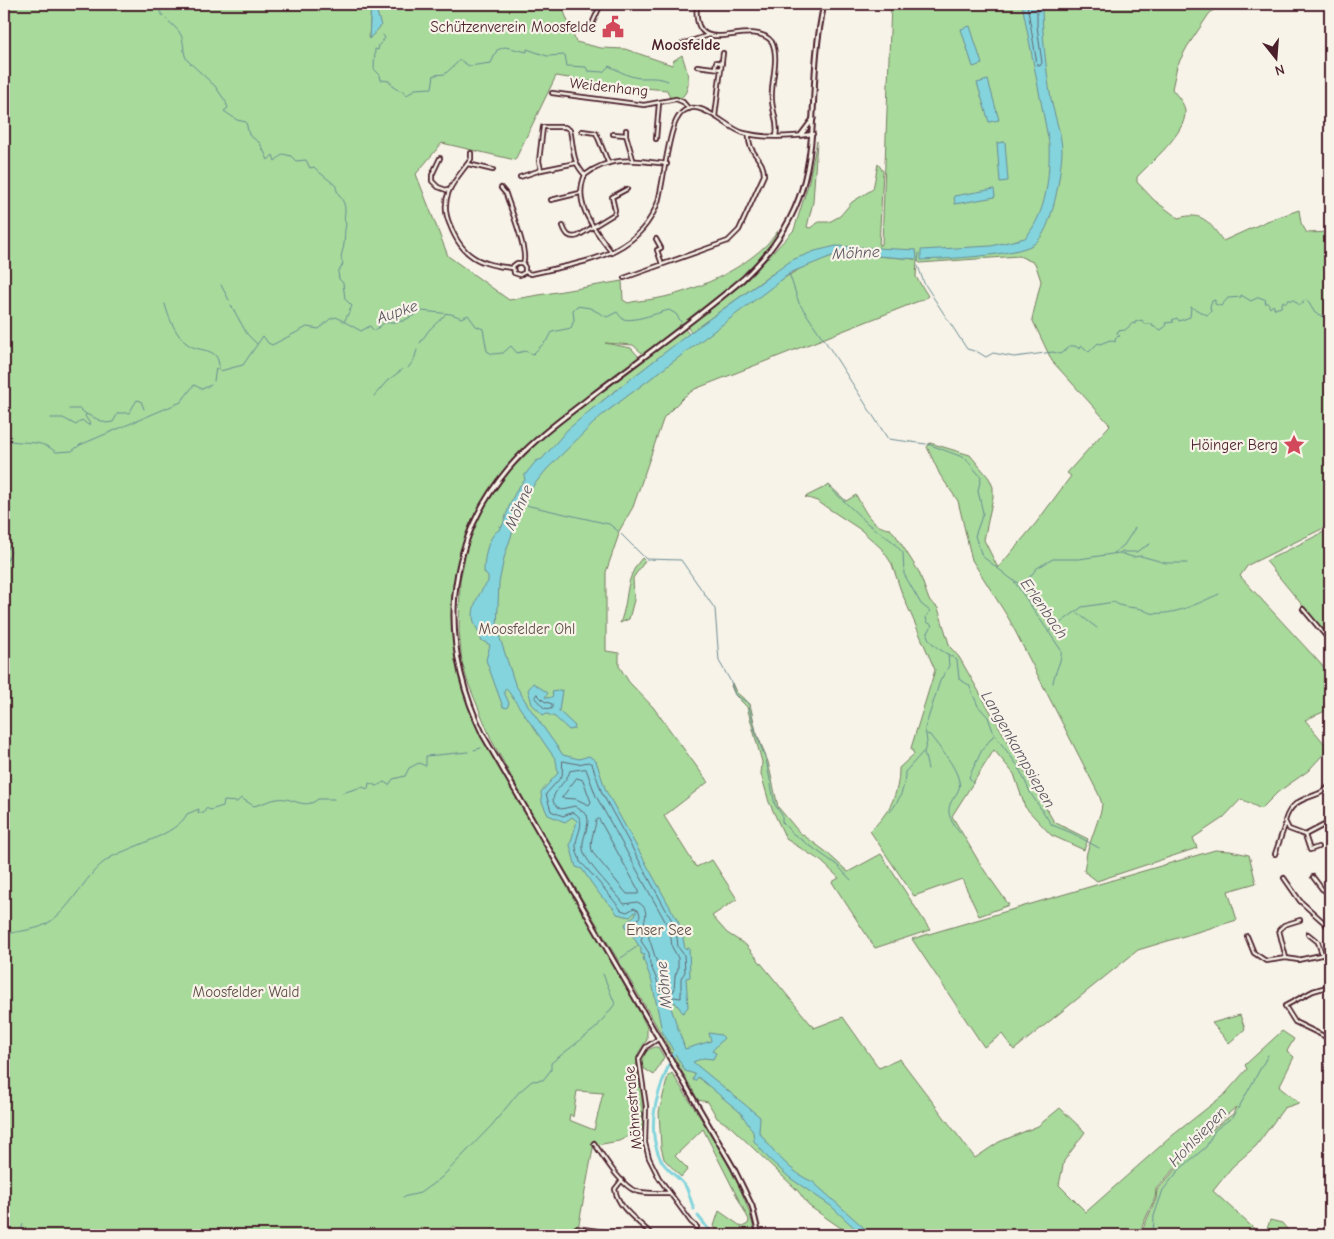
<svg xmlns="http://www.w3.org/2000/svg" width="1334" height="1239" font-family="'Comic Neue',sans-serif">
	<rect width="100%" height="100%" fill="#f7f3e8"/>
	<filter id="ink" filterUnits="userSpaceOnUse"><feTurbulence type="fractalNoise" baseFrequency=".02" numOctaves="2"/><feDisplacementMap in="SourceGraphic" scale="10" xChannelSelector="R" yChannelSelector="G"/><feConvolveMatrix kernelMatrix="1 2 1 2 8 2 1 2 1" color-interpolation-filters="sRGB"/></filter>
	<g filter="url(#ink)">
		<g fill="#a7da9b" stroke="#787c63" fill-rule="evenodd">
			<path d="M 4,4 L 371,4 L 369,39 L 374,4 L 561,4 L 576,42 L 601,48 L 625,49 L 672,65 L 673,61 L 682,55 C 686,68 694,87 681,98 L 670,98 L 667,90 L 620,86 L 556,76 L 515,160 L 442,143 L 416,174 L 448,256 L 509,300 L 622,281 L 623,300 L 628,303 C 635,301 640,301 647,300 C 690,295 753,267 778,231 L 776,239 L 742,277 L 643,354 L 633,345 L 605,343 L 631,348 L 639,357 C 623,371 606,385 589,398 C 564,417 538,436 516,459 C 443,541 437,639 483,735 L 611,956 L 647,1027 L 647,1040 L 639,1052 L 636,1066 L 642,1097 L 643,1129 L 619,1141 L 597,1145 L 594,1143 L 578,1229 L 622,1235 L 470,1235 L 453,1226 L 446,1235 L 4,1235 ZM 577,1091 L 603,1093 L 594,1130 L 569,1120 L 570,1114 L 573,1117 Z"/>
			<path d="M 891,4 L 1220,4 L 1209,14 L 1187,47 L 1177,66 L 1172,89 C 1177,96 1185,103 1185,112 C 1186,133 1151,162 1137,177 L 1137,182 L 1154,200 L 1178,218 C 1203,211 1209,222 1223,241 L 1267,221 L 1299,210 L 1301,223 L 1307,233 L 1330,232 L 1330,525 L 1248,565 L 1240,576 L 1330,674 L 1330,709 L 1305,720 L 1324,743 L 1330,744 L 1330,747 L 1308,771 L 1278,792 L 1261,809 L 1241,799 L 1223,818 L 1193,838 L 1197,848 L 1097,881 L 1084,871 L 1087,852 L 1101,811 L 1102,804 L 1099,795 L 1009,619 L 972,560 L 958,501 L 940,475 L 927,447 L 930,443 L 970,455 L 989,478 L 993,487 L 993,497 L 984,540 L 998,568 L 1036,523 L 1071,476 L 1067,473 L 1110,425 L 1052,361 L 1032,319 L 1041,281 L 1035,263 L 1019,256 L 920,263 L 917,260 L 916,277 L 928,296 L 924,299 L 695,389 L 685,396 L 664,417 L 633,507 L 618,533 L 619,534 L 606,572 L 606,651 L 619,653 L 619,666 L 629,682 L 653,707 L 708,782 L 664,816 L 696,867 L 712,860 L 737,899 L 712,916 L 727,933 L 746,945 L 814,1028 L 843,1017 L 879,1068 L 900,1059 L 975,1158 L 999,1142 L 1038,1126 L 1060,1108 L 1085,1132 L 1064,1161 L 1059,1185 L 1086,1212 L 1173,1135 L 1225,1094 L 1247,1069 L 1245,1065 L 1282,1031 L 1294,1039 L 1287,1051 L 1294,1057 L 1279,1087 L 1299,1103 L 1284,1108 L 1256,1146 L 1232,1167 L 1213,1191 L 1261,1235 L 1140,1235 L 1156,1199 L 1157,1190 L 1214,1128 L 1233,1114 L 1236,1107 L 1213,1127 L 1156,1189 L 1155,1198 L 1138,1235 L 851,1235 L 809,1206 L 798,1191 L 731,1127 L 717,1118 L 708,1102 L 698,1100 L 651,1016 L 530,811 L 492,741 L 468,683 L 462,663 L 459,631 L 460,580 L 468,544 L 481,512 L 505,476 L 543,437 L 685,329 L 689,334 L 601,402 L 607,411 L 774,284 L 808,264 L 832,256 L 851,254 L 915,259 L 849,248 L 772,274 L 691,332 L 687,327 L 745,282 L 794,230 L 808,185 L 817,141 L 813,202 L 807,227 L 810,228 L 819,222 L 829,222 L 840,216 L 852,202 L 873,189 L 878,164 L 883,171 L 879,246 L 882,243 Z"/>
			<path d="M 829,485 L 846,501 L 856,495 C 865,511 871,527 890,529 L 895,534 L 919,572 L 929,600 L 938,608 L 950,647 L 959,657 L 1054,822 L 1088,839 L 1084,850 L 1051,835 L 1025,807 L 1014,774 L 994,750 L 952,816 L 982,867 L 1009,905 L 979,916 L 962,879 L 914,896 L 870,831 C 889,813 899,795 899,768 L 914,754 L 911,748 L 935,670 L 901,591 L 892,564 L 882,549 L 861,530 L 817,501 L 805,497 Z"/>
			<polygon points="1330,529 1330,639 1266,561"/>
			<path d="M 642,558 L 645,561 L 633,578 L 634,600 L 629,619 L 620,623 C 630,598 623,580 642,558 Z"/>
			<polygon points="732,683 736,692 750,704 756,731 768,762 778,807 799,832 825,851 848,872 881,854 930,930 875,948 832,882 839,878 821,861 786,839 769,802 761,774 762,762 747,707 735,695 731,686"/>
			<polygon points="1215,850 1230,851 1249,855 1256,883 1228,891 1237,920 1138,950 1014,1050 1002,1034 984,1047 912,939"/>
			<polygon points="1240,1015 1245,1029 1229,1043 1212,1023"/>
			<path d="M 655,1047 L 658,1047 L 664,1057 L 654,1075 L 643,1068 C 639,1058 645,1050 655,1047 Z"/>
			<path d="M 672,1073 C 700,1118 747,1184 755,1235 L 720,1235 L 714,1226 L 719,1211 L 742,1227 L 748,1224 L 749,1220 L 703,1129 L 675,1156 L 688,1169 L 681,1177 L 664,1159 L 661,1147 L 659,1112 L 668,1076 Z"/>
			<polygon points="1270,1220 1282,1223 1292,1235 1265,1235"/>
		</g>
		<g fill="#83d4dc" stroke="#6c8c95">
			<polygon points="371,4 375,5 381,26 369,39"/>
			<path d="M 1022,4 L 1042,4 C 1042,33 1046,70 1051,99 C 1054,115 1062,135 1062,151 C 1061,172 1053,232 1034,244 C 1016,256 945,259 921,260 L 921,250 L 991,246 L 1025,238 C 1047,213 1050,175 1049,143 Z"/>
			<polygon points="970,26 982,64 973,67 961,29"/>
			<polygon points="988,80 999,120 989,122 977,83"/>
			<polygon points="1005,142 1008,181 1000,182 997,143"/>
			<polygon points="994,189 995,197 955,204 954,196"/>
			<path d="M 836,246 L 916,250 L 917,259 L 851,254 L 832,256 L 792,272 L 601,416 L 547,469 L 533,486 L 521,506 L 504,558 L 499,583 L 497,629 L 515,684 L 529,707 L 563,755 L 579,759 L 589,756 L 596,761 L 606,791 L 681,927 L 685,949 L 689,948 L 690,977 L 686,978 L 688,1007 L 683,1013 L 675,1002 L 670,1005 L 685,1049 L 711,1041 L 709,1033 L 721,1035 L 724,1038 L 712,1051 L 716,1053 L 713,1059 L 704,1058 L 693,1062 L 760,1117 L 759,1132 C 773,1151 791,1173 813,1182 L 872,1235 L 862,1235 L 831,1206 L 790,1178 L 769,1159 L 754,1141 L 753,1132 L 741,1113 L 698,1077 L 695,1081 L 693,1080 L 695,1074 L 685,1071 L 662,1031 L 652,982 L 643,958 L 645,955 L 641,954 L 641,949 L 632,935 L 638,936 L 638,934 L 626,927 L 625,924 L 636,914 L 636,911 L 630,917 L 617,914 C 613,906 607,902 601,896 C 594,887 588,878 582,869 L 576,867 L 570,845 L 577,821 L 572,817 L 565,822 L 548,815 L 542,802 L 541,792 L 558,773 L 556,760 L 506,688 L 504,692 L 509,703 L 507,708 L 503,707 L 486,660 L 490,645 L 481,640 C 481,633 476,629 474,622 C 470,608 480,591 488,582 L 488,577 L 484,572 C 484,560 487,534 501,529 L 499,526 L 502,527 C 508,511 512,492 525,480 L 524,476 L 536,461 L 542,459 L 567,430 L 592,409 L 691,332 L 792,260 L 815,251 Z"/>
			<polygon points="533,683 548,693 545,697 549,698 553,696 552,692 562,690 559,711 575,726 574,729 569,730 555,717 547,714 543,715 532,704 528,690"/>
		</g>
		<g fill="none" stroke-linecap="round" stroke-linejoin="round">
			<g stroke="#616772" stroke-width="1">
				<polyline points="1027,4 1037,64 1040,66 1042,63 1037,26 1037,4"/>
				<polygon points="537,694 544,701 552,704 552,709 544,708 535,698"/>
				<path d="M 563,761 L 578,764 L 588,762 L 592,764 L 602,793 L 676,928 L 678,947 L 684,955 L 685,972 L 681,978 L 681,998 L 673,997 L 665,1004 L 661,1003 L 657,980 L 650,964 L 649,953 L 641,941 L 643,932 L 636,924 L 640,916 L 639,911 L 634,908 L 627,912 L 621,910 C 617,904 585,865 580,862 C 580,857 576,853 576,847 C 575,834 589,821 573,812 L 563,816 L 551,811 L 546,794 L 562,776 Z"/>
				<path d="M 586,769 L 596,796 L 670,930 L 672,947 L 678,958 L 678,969 L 675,976 L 674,991 L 668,993 L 665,991 C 661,974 655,957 650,941 C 647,935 650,930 644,923 C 647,914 647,906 637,902 L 624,904 C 615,891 585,863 583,849 C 581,838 591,826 587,815 L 575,806 L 561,809 C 540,799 567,784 570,771 Z"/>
				<polygon points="577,778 583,780 591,802 589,805 576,799 562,798"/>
				<path d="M 599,819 L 639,891 L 638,894 L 627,894 L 593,853 C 588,843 595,831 596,821 Z"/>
			</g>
			<g stroke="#6c8c95" stroke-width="1">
				<path d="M 158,4 C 158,18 175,23 181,35 C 185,44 182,54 188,61 L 215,86 L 226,102"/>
				<path d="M 383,35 L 385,38 L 379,45 L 378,50 L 375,49 L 374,69 L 380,75 L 381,80 L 389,81 L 396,89 L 403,91 L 406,96 L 415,89 L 432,88 L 434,75 L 445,74 L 460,60 L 469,66 L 491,63 L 497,50 L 505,47 L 527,52 L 527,49 L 547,56 L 565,55 L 567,66 L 586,67 L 588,71 L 603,72 L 609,66 C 619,71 629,77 640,78 C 650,78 658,77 668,81"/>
				<path d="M 226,103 L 228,108 L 224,111 L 237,120 L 246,122 L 249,135 L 260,143 L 268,160 L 273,155 L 275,161 L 283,154 L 291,156 L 296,161 L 306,160 L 310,168 L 314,167 C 321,175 328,178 336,186 C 336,193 342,197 344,204 C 347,212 342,217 346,224 C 344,232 345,237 344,244 C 343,253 339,255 343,264 L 338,272 L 339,279 L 343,283 L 345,299 L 352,306 L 344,322"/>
				<polyline points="918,262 919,253"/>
				<polyline points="918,266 924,283 932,295"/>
				<polyline points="789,273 799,303 824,340"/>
				<polyline points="221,285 229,300"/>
				<polyline points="933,297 967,349 974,351"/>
				<path d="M 165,304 C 168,317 177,338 189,345 C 201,353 220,346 219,369"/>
				<polyline points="231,305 247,334 257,344"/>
				<polyline points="825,341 888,439 926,444"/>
				<polyline points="420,343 429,330 445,315"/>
				<polyline points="976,351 986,357 993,353 1014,357 1053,352 1060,354 1070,346 1075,346 1080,349 1081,345 1089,352 1098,343 1100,344 1110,340 1115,342 1116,337 1120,336 1117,333 1118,331 1125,330 1133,323 1135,324 1135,322 1142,320 1144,324 1153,324 1152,326 1161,330 1166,326 1165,323 1174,322 1172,320 1177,318 1179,321 1190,317 1191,307 1207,315 1211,312 1210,306 1212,301 1215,300 1215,304 1221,306 1228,298 1241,297 1241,295 1251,301 1259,297 1266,300 1265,303 1268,303 1270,308 1273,305 1275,309 1281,307 1283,301 1286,303 1288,300 1294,300 1300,306 1301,303 1303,304 1303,301 1307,300 1315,313 1330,319"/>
				<polyline points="408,368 414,360 417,350"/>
				<path d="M 214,381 L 216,368 L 220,371 L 243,365 L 263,336 L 268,343 L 272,345 L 307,327 L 319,329 L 330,319 L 336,317 L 361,331 L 370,326 L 374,331 L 384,323 L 403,321 L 422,311 L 451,314 L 462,318 L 468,315 L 476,326 L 483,329 L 487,351 L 492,354 L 503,353 L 511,346 L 517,353 L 525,351 L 533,354 L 549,338 L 552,332 L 571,328 L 574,320 L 573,310 L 577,306 L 590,308 L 607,317 L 617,312 C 619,314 620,317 622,318 C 629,324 660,312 669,310 L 676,314 L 681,322"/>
				<polyline points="374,396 387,381 403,369"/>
				<polyline points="69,409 80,409 86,414"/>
				<polyline points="51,418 63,418 76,425 82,420 88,425 90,424 85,416 86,414 106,423 113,422 118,413 129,413 137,400 141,401 144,409"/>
				<path d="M 4,443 L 7,440 C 27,445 38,438 56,452 L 72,451 L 80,445 L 181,402 L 194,385 L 202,389 L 211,385"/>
				<path d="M 928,444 L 965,458 L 981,477 L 978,491 L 983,513 L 975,536 L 982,556 L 1014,581 L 1061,650 C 1063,660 1054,672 1053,683"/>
				<path d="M 829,487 L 868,524 L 892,541 L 903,553 L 904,574 L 921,604 L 930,611 L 926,617 L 927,622 L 932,625 L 927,635 C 931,647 947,653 957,660 L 959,679 L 969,685 L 978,706 L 988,717 L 994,734 L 1018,766 L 1031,794 L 1052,825 L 1072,833 L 1099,848"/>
				<polyline points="521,504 609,524 618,531"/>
				<polyline points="4,532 6,544 11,552 4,567"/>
				<polyline points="621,534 646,559 681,560 715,609 719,661 731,682 735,695 748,703 755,731 766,760 775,805 782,815 782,822 792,833 837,865 851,880"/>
				<polyline points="1121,552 1136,552 1150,544"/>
				<polyline points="1114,553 1124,545 1135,528"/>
				<polyline points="1014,581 1020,583 1028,579 1037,568 1053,559 1079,559 1119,553 1133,557 1141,556 1166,563 1187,563"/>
				<polyline points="1076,612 1097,628"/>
				<path d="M 1048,632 L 1082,607 L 1114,602 C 1121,607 1128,607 1136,608 C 1142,608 1146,612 1151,613 C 1174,616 1199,603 1219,594"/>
				<path d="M 927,734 L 930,735 C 940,749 955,764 959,781 C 964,798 933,802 960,833"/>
				<polyline points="474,750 481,748"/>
				<polyline points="928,769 924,752 927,742 925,728 940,681 949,666 948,654"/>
				<polyline points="973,783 969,777 982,750 994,735"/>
				<polyline points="342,793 362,787 368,789 369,783 377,786 384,782 389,785 393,779 405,776 409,768 419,763 426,766 426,756 468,752"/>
				<path d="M 890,812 C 900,800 905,788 905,772 L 923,752"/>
				<path d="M 4,935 C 19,930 38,931 51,921 C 73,906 87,872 108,859 C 128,847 177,835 187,814 L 199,809 L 198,813 L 204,813 L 206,808 L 210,810 L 223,806 L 224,801 L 237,802 L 241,798 L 254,806 C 262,804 270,800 277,799 C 292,796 304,811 318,799 L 334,799"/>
				<polyline points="621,958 638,946"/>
				<polyline points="403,1197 420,1193 441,1178 492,1125 519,1092 532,1081 543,1080 551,1070 551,1063 596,1028 615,1004 603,974"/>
				<polyline points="20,1235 23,1224"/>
				<polyline points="1153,1235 1154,1216 1163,1190 1179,1170 1206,1147 1215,1130 1234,1116 1268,1055"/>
			</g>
			<g stroke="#83d4dc" stroke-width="3">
				<path d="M 677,1046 C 662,1081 643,1120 660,1158 C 665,1170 679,1176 686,1187 C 689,1193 691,1202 694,1209"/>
				<polyline points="698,1216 713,1235"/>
			</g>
			<g stroke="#4a1f2b" stroke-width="6">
				<g id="minor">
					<path d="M 697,4 C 691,65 751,15 772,42 C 780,60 770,82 772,101 C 773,114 779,123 776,136"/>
					<polyline points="592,24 601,4"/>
					<polyline points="682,44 709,35"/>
					<polyline points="697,66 721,69"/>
					<polyline points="715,68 716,62 722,63"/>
					<polyline points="552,93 644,105 676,99 683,102 689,109"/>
					<polyline points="715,116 723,53"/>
					<polyline points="626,130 626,135 633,159"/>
					<polyline points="582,131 596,133 608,162"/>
					<polyline points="613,134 626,135"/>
					<polyline points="656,139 659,103"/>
					<path d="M 471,153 L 471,159 C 464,169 454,180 449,191 C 444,203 445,214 450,225 C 462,257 480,265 513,268"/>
					<polyline points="440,158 432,175 432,181 438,187 449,191"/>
					<path d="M 576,163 L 541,170 L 539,161 L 543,127 L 565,127 L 570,130 C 574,147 571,161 585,175"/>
					<polyline points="468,164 493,170"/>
					<polyline points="520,177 541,170"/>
					<path d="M 501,188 L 506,194 C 510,208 529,252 523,264"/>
					<polyline points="551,200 580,193"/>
					<path d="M 563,226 C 566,234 569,239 578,236 L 614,214 L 615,210 L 612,197 L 627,189"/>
					<polyline points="656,239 661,248 657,250 662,264"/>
					<path d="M 612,253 C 595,230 572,204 585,175 C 610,155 637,160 667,164"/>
					<path d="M 525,272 L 525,267 L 522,263 L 517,263 L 513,266 L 514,273 L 520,275 L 525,272 L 531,274 C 580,262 638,258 658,202 C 664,180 667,139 676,121 C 693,87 725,129 744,133 C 766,139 791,137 813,134"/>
					<path d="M 624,278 L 728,241 L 739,230 L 764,175 C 764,157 747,154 749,134"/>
					<polyline points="1303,609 1330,641"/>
					<path d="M 1330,785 C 1319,801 1293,792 1285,821 L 1289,829 L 1305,835 L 1330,822"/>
					<polyline points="1305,835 1310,850 1318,847"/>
					<polyline points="1275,854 1285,825"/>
					<polyline points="1313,877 1322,889 1330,894"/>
					<polyline points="1284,878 1300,901 1330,928"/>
					<polyline points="1308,934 1318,942 1322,954"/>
					<polyline points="1247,936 1254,953 1266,961 1286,958 1298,960 1330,953"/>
					<polyline points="1286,958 1279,930 1284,925 1300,920"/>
					<polyline points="1330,986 1313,991 1285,1006 1295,1022 1330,1039"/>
					<polyline points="658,1039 646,1047 639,1059 646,1106 645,1143 649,1158 659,1178 691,1222 697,1227"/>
					<polyline points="1330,1063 1328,1067 1330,1078"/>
					<polyline points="1330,1119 1330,1120"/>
					<path d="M 594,1143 C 603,1156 622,1187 636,1191 C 646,1194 658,1193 669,1193"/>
					<path d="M 622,1180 L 615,1189 C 618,1209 639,1221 652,1235"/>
					<polyline points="576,1228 627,1235"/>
				</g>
			</g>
			<g stroke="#4a1f2b" stroke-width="7">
				<g id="secondary">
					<polyline points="801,135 813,119"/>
					<path d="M 759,1235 L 752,1206 L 733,1167 L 483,735 C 440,645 442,548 508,469 C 532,440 564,418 593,395 C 643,357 695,320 743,279 C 838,190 800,114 824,4"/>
				</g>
			</g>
			<use href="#minor" stroke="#f7f3e8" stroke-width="2.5"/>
			<use href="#secondary" stroke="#f7f3e8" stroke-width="3"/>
		</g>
	</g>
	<defs>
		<g id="civic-bare" transform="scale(1.725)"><path d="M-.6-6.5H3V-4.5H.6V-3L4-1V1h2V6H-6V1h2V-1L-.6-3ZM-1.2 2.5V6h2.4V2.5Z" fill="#d1495b" stroke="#f7f3e8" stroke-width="2.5" paint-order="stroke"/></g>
		<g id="sight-bare" transform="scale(1.725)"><path d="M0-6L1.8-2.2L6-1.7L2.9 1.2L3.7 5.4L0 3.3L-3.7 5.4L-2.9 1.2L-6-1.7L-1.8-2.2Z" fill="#d1495b" stroke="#f7f3e8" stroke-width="2.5" paint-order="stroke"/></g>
	</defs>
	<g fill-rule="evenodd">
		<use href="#civic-bare" x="613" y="27"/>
		<use href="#sight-bare" x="1294" y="445"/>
	</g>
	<g text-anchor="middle" stroke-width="4.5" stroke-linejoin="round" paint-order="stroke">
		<g font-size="15" fill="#4a1f2b" stroke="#f7f3e8" text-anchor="end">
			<text x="596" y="32">Schützenverein Moosfelde</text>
			<text x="1278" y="450">Höinger Berg</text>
		</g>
		<g font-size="15" fill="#4a1f2b" stroke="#f7f3e8">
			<text transform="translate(609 87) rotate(6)" y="5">Weidenhang</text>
			<text transform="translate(633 1108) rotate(-95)" y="5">Möhnestraße</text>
		</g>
		<g font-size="15" fill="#614e47" stroke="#f7f3e8">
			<text x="527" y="634">Moosfelder Ohl</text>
			<text x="659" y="935">Enser See</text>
			<text x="246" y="997">Moosfelder Wald</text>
		</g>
		<g font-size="16" font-weight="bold" fill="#4a1f2b" stroke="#f7f3e8">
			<text x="686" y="50">Moosfelde</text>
		</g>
		<g font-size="16" font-style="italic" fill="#5b5560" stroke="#f7f3e8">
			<text transform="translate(856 252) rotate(-3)" y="6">Möhne</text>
			<text transform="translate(397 311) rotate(-19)" y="6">Aupke</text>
			<text transform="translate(518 507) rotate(-66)" y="6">Möhne</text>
			<text transform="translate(1045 608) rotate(55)" y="6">Erlenbach</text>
			<text transform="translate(1019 749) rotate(60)" y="6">Langenkampsiepen</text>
			<text transform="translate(663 985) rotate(-96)" y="6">Möhne</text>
			<text transform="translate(1197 1136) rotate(-46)" y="6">Hohlsiepen</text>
		</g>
	</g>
	<rect width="1334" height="1239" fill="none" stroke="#f7f3e8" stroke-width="20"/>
	<rect x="10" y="10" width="1314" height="1219" fill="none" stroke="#4a1f2b" stroke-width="2" filter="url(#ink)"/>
	<g transform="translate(1276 58) rotate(163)" stroke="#f7f3e8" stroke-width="4" paint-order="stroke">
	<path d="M0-4L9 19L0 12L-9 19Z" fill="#4a1f2b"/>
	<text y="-8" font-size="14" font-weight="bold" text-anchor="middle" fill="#4a1f2b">N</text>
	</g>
</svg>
